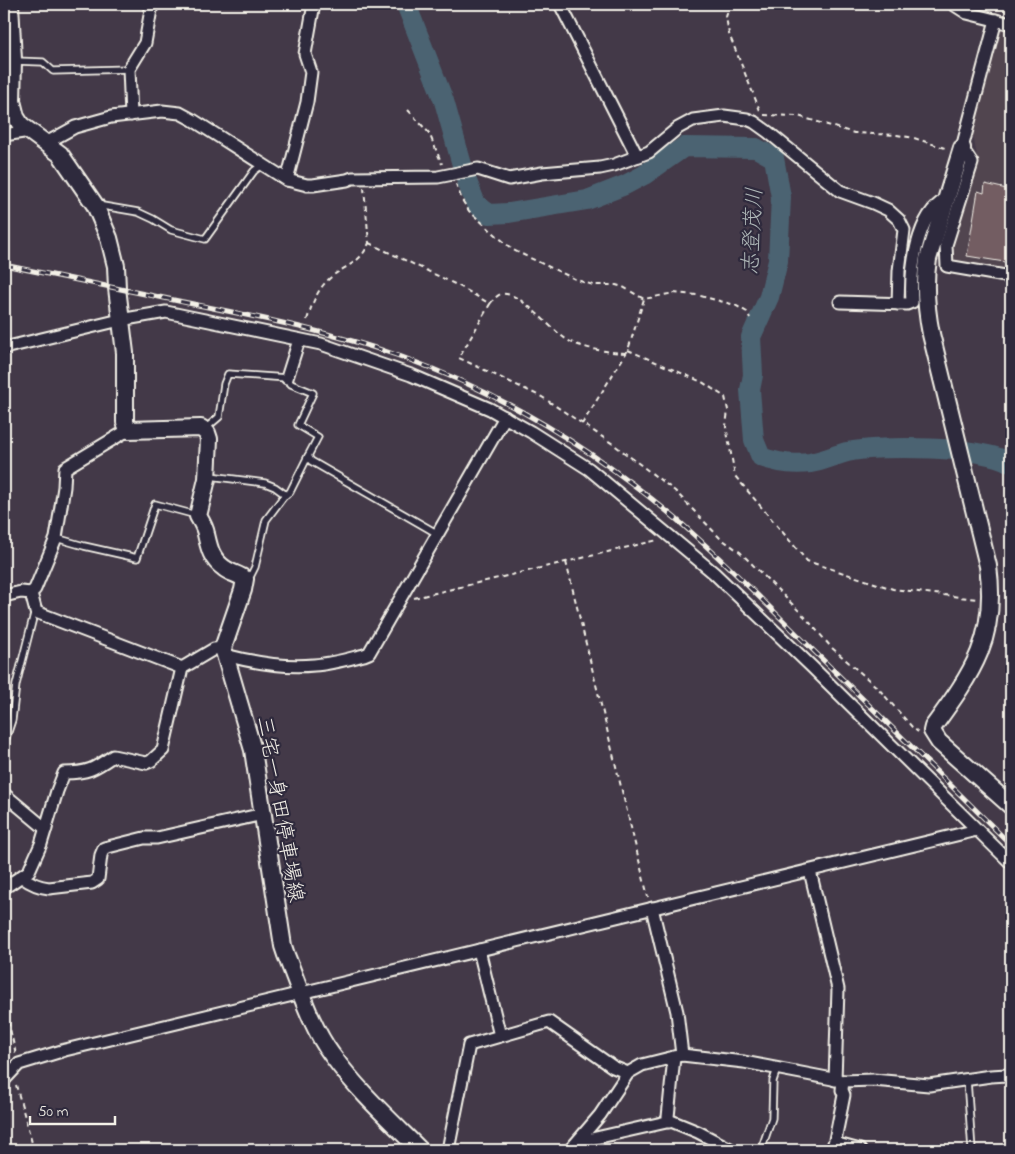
<svg xmlns="http://www.w3.org/2000/svg" width="1015" height="1154" font-family="'Indie Flower','Klee One',sans-serif">
	<rect width="100%" height="100%" fill="#433948"/>
	<filter id="ink" filterUnits="userSpaceOnUse"><feTurbulence type="fractalNoise" baseFrequency=".02" numOctaves="2"/><feDisplacementMap in="SourceGraphic" scale="10" xChannelSelector="R" yChannelSelector="G"/><feConvolveMatrix kernelMatrix="1 2 1 2 8 2 1 2 1" color-interpolation-filters="sRGB"/></filter>
	<g filter="url(#ink)">
		<polygon fill="#514450" points="1005,29 1011,31 1011,273 955,264 950,258 951,239 972,178 977,156 972,130 998,31"/>
		<g fill="none" stroke-linecap="round" stroke-linejoin="round">
			<path stroke="#4b6472" stroke-width="20" d="M 406,4 L 444,101 L 466,179 L 476,204 L 489,214 L 509,213 L 587,200 L 625,185 L 644,175 L 684,147 L 756,148 L 774,158 L 781,197 L 778,261 L 769,297 L 751,337 L 753,375 L 750,390 L 754,440 L 761,457 C 777,463 793,465 810,463 C 823,461 835,455 847,452 C 881,445 982,446 1011,463"/>
		</g>
		<polygon fill="#735d62" stroke="#f4f1e8" points="985,184 1011,190 1011,263 967,256 978,191 984,193"/>
		<g fill="none" stroke-linecap="round" stroke-linejoin="round">
			<g stroke="#f4f1e8" stroke-width="9">
				<g id="lane">
					<polyline points="15,61 43,62 53,71 129,69"/>
					<polyline points="97,205 138,212 153,219 171,230 205,239 254,171 262,165"/>
					<polyline points="205,429 219,417 224,384 228,374 287,378 291,384 313,393 298,425 318,437 308,456"/>
					<polyline points="210,476 265,483 275,487 286,495"/>
					<polyline points="56,538 84,546 137,558 155,504 196,515"/>
					<polyline points="247,578 251,575 255,567 266,520 284,496 290,492 308,456 311,461 438,534"/>
					<polyline points="4,744 12,720 16,685 34,614 36,612"/>
					<polyline points="967,1080 972,1150"/>
					<polyline points="761,1150 772,1118 773,1081 777,1069"/>
					<polyline points="1011,1150 1011,1149"/>
				</g>
			</g>
			<g stroke="#f4f1e8" stroke-width="15">
				<g id="street">
					<polyline points="560,4 635,152 639,156"/>
					<polyline points="953,4 967,13 1011,24"/>
					<polyline points="996,20 962,148 972,163 946,245 947,266 1011,277"/>
					<polyline points="131,115 129,69 145,43 152,4"/>
					<polyline points="4,135 30,131"/>
					<polyline points="46,143 75,127 111,117 162,111 180,113 193,120 287,180 307,185 313,185 347,180 352,178 438,177 478,169 509,179 542,173 600,168 614,165 649,152 678,128 693,120 724,116 747,119 754,122 768,132 840,191 873,203 888,210 899,220 904,230 899,271 898,304"/>
					<polyline points="287,180 307,102 311,72 305,54 314,4"/>
					<path d="M 840,302 L 907,304 L 912,302 C 910,271 916,215 946,199"/>
					<polyline points="4,348 120,320 166,312 321,344 411,375 490,409 531,432 589,469 714,573 812,667 1011,863"/>
					<polyline points="287,378 299,340"/>
					<polyline points="128,430 65,468 64,487 56,538 35,589 31,593 36,612 182,668 214,649 223,648"/>
					<polyline points="4,596 21,592 31,593"/>
					<path d="M 225,655 C 255,663 284,668 314,665 C 331,664 348,659 364,655 L 369,653 L 505,417"/>
					<polyline points="4,794 46,829"/>
					<polyline points="810,871 838,989 835,1080"/>
					<path d="M 22,877 C 30,883 39,887 49,888 L 92,883 L 98,879 L 101,855 L 104,848 L 144,838 L 157,838 L 263,814"/>
					<path d="M 4,888 L 29,871 L 41,844 L 57,791 L 64,773 C 88,773 94,769 113,756 L 146,763 L 151,761 L 163,750 L 182,668"/>
					<polyline points="652,908 677,1012 682,1055"/>
					<polyline points="479,950 500,1036"/>
					<polyline points="4,1080 19,1064 65,1050 977,830"/>
					<polyline points="669,1122 668,1117 674,1057"/>
					<polyline points="578,1142 671,1121 698,1132 732,1150"/>
					<polyline points="834,1143 860,1150"/>
					<polyline points="448,1150 469,1045 549,1022 613,1067 628,1073"/>
					<polyline points="570,1150 600,1115 628,1073 642,1065 682,1055 744,1062 843,1081 873,1080 929,1085 991,1076 1007,1075 1011,1076"/>
					<polyline points="833,1150 844,1095 842,1090 843,1081"/>
				</g>
			</g>
			<g stroke="#f4f1e8" stroke-width="20">
				<g id="secondary">
					<path d="M 10,4 L 13,60 L 12,101 L 16,117 L 21,125 L 60,154 L 95,205 L 109,238 L 116,266 L 117,288 L 125,353 L 125,422 L 128,430 L 201,428 L 207,433 L 209,439 L 207,479 L 198,516 C 201,521 205,527 206,534 C 209,547 211,559 224,568 C 230,573 238,574 245,579 L 243,590 L 223,648 L 253,750 L 283,946 L 286,955 C 299,987 311,1027 332,1055 C 357,1090 390,1120 420,1150"/>
					<path d="M 962,148 L 928,259 C 924,284 926,309 931,334 L 988,566 C 998,637 973,672 933,727 L 932,731 L 939,742 L 1011,806"/>
				</g>
			</g>
			<g stroke="#f4f1e8" stroke-width="2" stroke-dasharray="5 4" stroke-linecap="butt">
				<polyline points="730,4 726,17 729,34 761,113"/>
				<polyline points="408,110 429,133 442,164"/>
				<polyline points="764,115 798,116 854,133 897,135 914,138 948,149"/>
				<polyline points="456,184 462,200 469,211 513,250 577,280 593,285 616,285 623,287 644,299 674,293 697,295 735,305 747,312 750,318"/>
				<polyline points="369,243 461,287 490,304 459,358 542,397 613,444 675,491 720,538 740,552 805,617 831,647 878,688 912,727 918,732"/>
				<path d="M 490,304 C 493,300 496,296 501,294 C 522,290 553,335 573,343 C 591,350 608,352 626,353"/>
				<path d="M 307,320 C 312,304 317,290 329,279 C 345,264 359,266 369,243 L 364,188"/>
				<polyline points="628,350 702,382 725,397 728,410 726,426 735,476 807,561 893,589 977,599"/>
				<polyline points="582,424 628,350 644,299"/>
				<polyline points="566,562 648,897"/>
				<polyline points="414,598 658,540"/>
				<polyline points="4,1004 16,1054"/>
				<polyline points="16,1085 34,1150"/>
			</g>
			<use href="#lane" stroke="#2f2a3d" stroke-width="5.5"/>
			<use href="#street" stroke="#2f2a3d" stroke-width="11"/>
			<use href="#secondary" stroke="#2f2a3d" stroke-width="16"/>
			<g stroke="#f4f1e8" stroke-width="5">
				<path id="rail" d="M 4,265 C 69,278 133,292 198,305 C 267,319 335,333 402,357 C 502,393 593,449 675,518 C 725,561 771,609 818,655 C 882,718 947,781 1011,845"/>
			</g>
			<use href="#rail" stroke="#2f2a3d" stroke-width="3" stroke-dasharray="9" stroke-linecap="butt"/>
		</g>
	</g>
	<g text-anchor="middle" stroke-width="4.5" stroke-linejoin="round" paint-order="stroke">
		<g font-size="21" fill="#f4f1e8" stroke="#2f2a3d">
			<text transform="translate(281 809) rotate(80)" y="7">三宅一身田停車場線</text>
		</g>
		<g font-size="22" font-style="italic" fill="#b0b9b9" stroke="#2f2a3d">
			<text transform="translate(751 231) rotate(-87)" y="8">志登茂川</text>
		</g>
	</g>
	<rect width="1015" height="1154" fill="none" stroke="#2f2a3d" stroke-width="20"/>
	<rect x="10" y="10" width="995" height="1134" fill="none" stroke="#f4f1e8" stroke-width="2" filter="url(#ink)"/>
	<path d="M30 1116v8h85v-8" fill="none" stroke="#f4f1e8" stroke-width="2.5"/>
	<text x="38" y="1116" font-size="15" fill="#f4f1e8" stroke="#2f2a3d" stroke-width="4" paint-order="stroke">50 m</text>
</svg>
